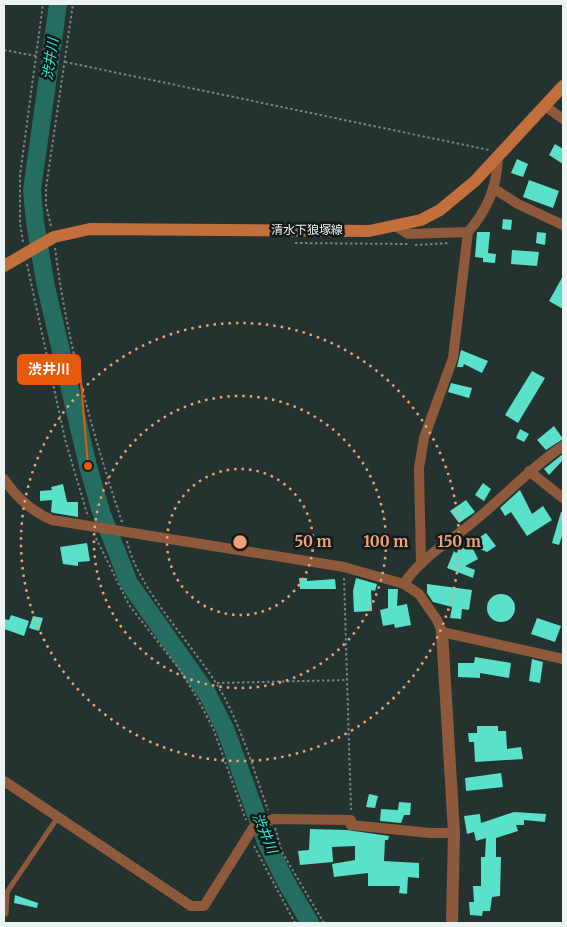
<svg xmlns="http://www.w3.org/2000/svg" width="567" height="927" font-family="Merriweather,'Noto Sans JP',serif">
	<rect width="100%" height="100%" fill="#253330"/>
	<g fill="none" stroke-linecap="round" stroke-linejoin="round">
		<polyline stroke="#256d61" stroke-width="18" points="58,4 32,190 35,222 46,287 88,466 101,512 129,583 208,695 226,731 266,842 286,882 310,923"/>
	</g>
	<g fill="#59e1ca">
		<polygon points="555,144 563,149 563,164 549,155"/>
		<polygon points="517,159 528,164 523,177 511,173"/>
		<polygon points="529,180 559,191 553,208 523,197"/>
		<polygon points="503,219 512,220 511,230 502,229"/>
		<polygon points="477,232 490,232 488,253 496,254 495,263 483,262 483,258 475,257"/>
		<polygon points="537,232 546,233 545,245 536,243"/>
		<polygon points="512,250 539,252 537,266 511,264"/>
		<polygon points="563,276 563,309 549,301"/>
		<polygon points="461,350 488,361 482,373 464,364 463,367 457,367"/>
		<polygon points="532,371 545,378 518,423 505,415"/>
		<polygon points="451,383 472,388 469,398 448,392"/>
		<polygon points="554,426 563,439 546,450 537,440"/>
		<polygon points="520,429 529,434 524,442 516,438"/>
		<polygon points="563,454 563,460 549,475 544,469"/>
		<polygon points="483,483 491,489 484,501 475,495"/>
		<polygon points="63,484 67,502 78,502 78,517 54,513 51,512 52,500 40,501 40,491 52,490 51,487"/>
		<polygon points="520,490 532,514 543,506 552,520 527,536 511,512 505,516 500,508"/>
		<polygon points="466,500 475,512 459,523 450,511"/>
		<polygon points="561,512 563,512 563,533 559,545 552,543"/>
		<polygon points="486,533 496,546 487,552 471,545 478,559 465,566 475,570 473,578 447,568 454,551 456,553"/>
		<polygon points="87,543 90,561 78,562 78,566 63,564 60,547"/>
		<polygon points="299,578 307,578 307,581 335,579 336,589 300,589"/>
		<polygon points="356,578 377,584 375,591 371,590 372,611 354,612 353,591"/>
		<polygon points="427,584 472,590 469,610 462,609 461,619 450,618 452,607 433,602 427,593"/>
		<polygon points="388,589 398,589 397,606 407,604 411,625 395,628 394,624 383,626 380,610 388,608"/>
		<circle cx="501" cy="608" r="14"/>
		<polygon points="11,615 29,621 24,636 4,629 4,619 9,620"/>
		<polygon points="33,616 43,618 39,631 29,628"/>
		<polygon points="537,618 561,626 555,642 531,634"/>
		<polygon points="475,657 511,663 509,678 480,673 480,678 458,677 458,663 474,663"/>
		<polygon points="532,659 543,662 540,683 529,681"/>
		<polygon points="477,726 498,726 498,731 506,731 507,749 521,747 523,759 475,762 474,742 469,742 468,733 477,733"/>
		<polygon points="501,773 503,787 466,791 465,778"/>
		<polygon points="369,794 378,796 375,808 366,807"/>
		<polygon points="399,802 411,803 410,815 404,815 401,823 380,821 381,809 398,810"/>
		<polygon points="514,812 546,814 545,822 524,820 524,825 516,825 518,831 496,838 496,857 501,857 500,896 492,897 490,911 483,911 482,916 470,915 469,902 474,902 473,886 481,886 481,857 485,857 486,838 476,841 474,832 467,834 464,816 480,814 481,823"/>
		<polygon points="310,829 347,830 389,836 388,840 385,840 384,861 419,863 419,878 408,877 407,894 399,893 400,886 368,886 368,873 334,877 332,864 355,860 355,846 332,847 333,862 300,865 298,851 309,850"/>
		<polygon points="15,895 38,903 37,908 14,903"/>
	</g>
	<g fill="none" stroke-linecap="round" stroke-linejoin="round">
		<g stroke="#788481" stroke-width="2" stroke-dasharray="2.5 2.5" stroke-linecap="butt">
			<polyline points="4,50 36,56"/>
			<polyline points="65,62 489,150"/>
			<polyline points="51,226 46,205 46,188 73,4"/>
			<polyline points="23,242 20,223 20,175 43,4"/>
			<polyline points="295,243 408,244"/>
			<polyline points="415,245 450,243"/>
			<path d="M 55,248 C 67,343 92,432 122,522"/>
			<polyline points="27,264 65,439 88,517"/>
			<polyline points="96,538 129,605 180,670 197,698 213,728 246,820"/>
			<path d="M 127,541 C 138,591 196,647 222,693 C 242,729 254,771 268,810"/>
			<polyline points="344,578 351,810"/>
			<polyline points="217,683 347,680"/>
			<polyline points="275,828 282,852 324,923"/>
			<polyline points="254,846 295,923"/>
		</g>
		<polyline stroke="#8e5a3b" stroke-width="5" points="6,914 7,892 58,817"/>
		<g stroke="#8e5a3b" stroke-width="10">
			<polyline points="545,106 563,119"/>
			<polyline points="493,188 518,204 563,225"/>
			<polyline points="397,227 408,234 468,232 453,358 424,438 419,468 421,564"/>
			<path d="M 468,232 C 487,211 497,186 498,158"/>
			<polyline points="529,471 563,498"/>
			<path d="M 4,479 C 16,497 33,512 52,520 L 344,567 L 404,584 L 419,594 L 437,620 L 442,632 L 563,659"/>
			<path d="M 404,584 C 419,559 449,542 472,523 C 503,498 530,468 563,446"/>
			<polyline points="4,781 191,906 204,906 253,828 273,819 351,820 351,825 430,833 454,833"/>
		</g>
		<polyline stroke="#8e5a3b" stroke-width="12" points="442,632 454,833 452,923"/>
		<polyline stroke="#c36f3c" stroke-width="12" points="4,266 54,237 90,229 369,231 421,220 440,210 475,181 563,86"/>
	</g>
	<g fill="none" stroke="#efa377" stroke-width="2.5" stroke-dasharray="2.5 5">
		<circle cx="240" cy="542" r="73"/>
		<circle cx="240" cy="542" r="146"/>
		<circle cx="240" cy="542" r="219"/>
	</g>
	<g text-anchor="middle" stroke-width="5" stroke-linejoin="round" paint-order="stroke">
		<g font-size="12" fill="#ebf4f2" stroke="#131918">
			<text x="307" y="234">清水下狼塚線</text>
		</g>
		<g font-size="14" font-style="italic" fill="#21f3d7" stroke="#131918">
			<text transform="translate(50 59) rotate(-82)" y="5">渋井川</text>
			<text transform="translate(265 833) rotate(67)" y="5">渋井川</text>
		</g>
	</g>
	<circle cx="240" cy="542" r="8" fill="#efa377" stroke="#131918" stroke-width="2.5"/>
	<g font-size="15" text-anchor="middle" font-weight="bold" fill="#efa377" stroke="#131918" stroke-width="5" stroke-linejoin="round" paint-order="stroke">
		<text x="313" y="547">50 m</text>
		<text x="386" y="547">100 m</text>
		<text x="459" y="547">150 m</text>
	</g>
	<path fill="none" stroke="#e8590c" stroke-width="2" d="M88 466L80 369"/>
	<circle fill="#e8590c" stroke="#131918" stroke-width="2" cx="88" cy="466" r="5"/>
	<rect fill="#e8590c" stroke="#e8590c" stroke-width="2" x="18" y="355" width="62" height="29" rx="5"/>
	<g font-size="14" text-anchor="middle" font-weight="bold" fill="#fff">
		<text x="49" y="374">渋井川</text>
	</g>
	<rect width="567" height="927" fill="none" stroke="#ebf4f2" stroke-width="10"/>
</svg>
